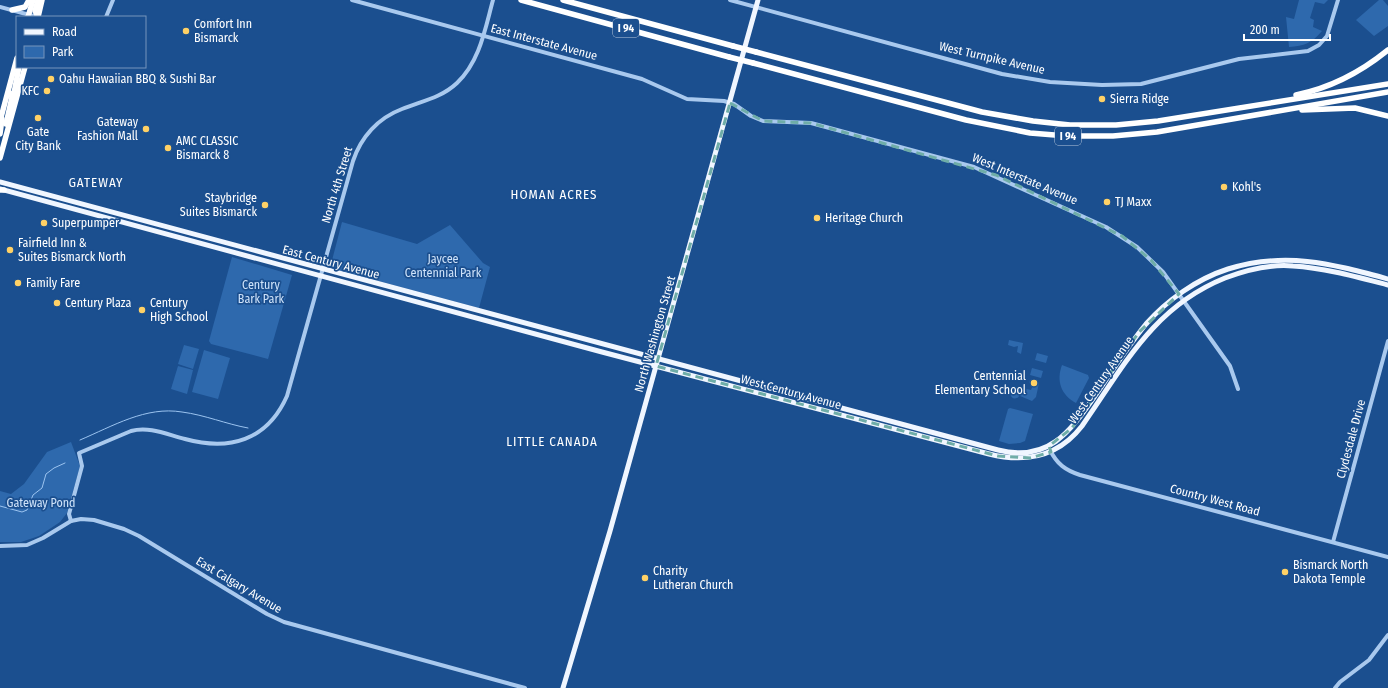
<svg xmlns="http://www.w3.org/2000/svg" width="1388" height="688" font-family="'Fira Sans Condensed',sans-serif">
	<rect width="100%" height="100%" fill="#1b4f8f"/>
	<g fill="#2e69ad">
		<path d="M 1299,0 L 1328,0 L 1324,4 L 1315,2 L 1310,18 L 1314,20 L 1313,27 L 1322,31 C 1312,43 1304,46 1289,47 L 1286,17 L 1294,19 Z"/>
		<polygon points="1379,0 1383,0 1388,6 1388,26 1374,36 1356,20"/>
		<polygon points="342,222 417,244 450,225 483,263 490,267 479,308 330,268"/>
		<polygon points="232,257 292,275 268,359 211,344 209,341"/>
		<polygon points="1009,340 1023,343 1021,354 1017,352 1018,346 1014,347 1008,345"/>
		<polygon points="184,345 199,349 193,369 178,364"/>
		<polygon points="204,350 230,358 218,399 192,392"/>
		<polygon points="1037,353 1048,356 1046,363 1035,360"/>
		<path d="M 1062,365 L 1088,375 L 1089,378 L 1076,403 C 1061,395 1056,381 1062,365 Z"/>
		<polygon points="178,366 193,370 187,394 171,389"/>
		<polygon points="1032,368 1043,371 1041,378 1030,375"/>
		<polygon points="1035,379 1039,383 1036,397 1032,401 1020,396 1022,388 1031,390 1033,385 1029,383 1030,380"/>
		<circle cx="1015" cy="394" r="4.5"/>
		<polygon points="1010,408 1033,414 1025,441 1020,443 1009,444 999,441 1008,409"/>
		<polygon points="71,442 80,466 67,513 60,522 39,536 21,542 0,542 0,491 11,494 24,484 47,452"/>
	</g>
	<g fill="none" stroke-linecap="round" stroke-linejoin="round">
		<g stroke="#9cc4f0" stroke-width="1">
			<path d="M 80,440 C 113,426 146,406 182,412 C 205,415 226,424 248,428"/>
			<polyline points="0,506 22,512 27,510 33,495 42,488 46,474 54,468 65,463"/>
		</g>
		<g stroke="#a9c9ee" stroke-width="4">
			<polyline points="352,0 642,79 687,99 724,101 734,104 751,116 763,121 811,123 974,167 1106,227 1137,247 1163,272 1230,366 1238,389"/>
			<polyline points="730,0 1002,74 1050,82 1102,85 1141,84 1239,59 1308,51 1319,45 1327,36 1338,0"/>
			<polyline points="0,7 37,17"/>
			<polyline points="106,17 113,0"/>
			<path d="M 1050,450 C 1057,464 1065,470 1080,475 L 1388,557"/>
			<path d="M 71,521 L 69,514 L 82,466 L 79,453 L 131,431 C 150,426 168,435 185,439 C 229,451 267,441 287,396 L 353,161 C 361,137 378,118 402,109 C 422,101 441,98 457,83 C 480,61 485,29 493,0"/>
			<polyline points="1333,542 1388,341"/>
			<polyline points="0,546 27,545 43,538 71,521 81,519 94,520 124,529 139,536 267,614 284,622 525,688"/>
			<polyline points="1335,688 1340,682 1369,660 1388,635"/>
		</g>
		<g stroke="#f0f6ff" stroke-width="5">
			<path d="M 0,182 L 998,450 C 1050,463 1071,430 1097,393 C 1113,370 1128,346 1146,324 C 1167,300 1197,279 1228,269 C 1286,251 1332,264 1388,279"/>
			<path d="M 0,189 L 602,352 L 989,454 C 1025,463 1058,457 1082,426 C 1124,366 1153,307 1225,278 C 1246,270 1270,264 1293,266 C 1325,268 1357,277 1388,285"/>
			<polyline points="563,688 610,531 758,0"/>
		</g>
		<g stroke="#fff" stroke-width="5.5">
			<polyline points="521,0 729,57"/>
			<polyline points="563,0 733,46"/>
			<polyline points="12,10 25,7 29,0"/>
			<polyline points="28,17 33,0"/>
			<polyline points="38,17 35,11 38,0"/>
			<polyline points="38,17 42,0"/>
			<polyline points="756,52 982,112 1033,121 1070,125 1116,125 1158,121 1388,84"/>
			<polyline points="753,63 966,120 1030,133 1067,136 1113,136 1157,132 1388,92"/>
			<path d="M 1296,95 C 1331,88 1361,72 1388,50"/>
			<polyline points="15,96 14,93 19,67"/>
			<polyline points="1302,110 1355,108 1388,116"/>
			<polyline points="0,121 17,58"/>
			<polyline points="6,124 12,97 10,93"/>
			<polyline points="0,134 2,119"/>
			<polyline points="0,158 25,67"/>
			<polyline points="0,190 4,190"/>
		</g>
		<g stroke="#fff" stroke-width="5.5">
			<polyline points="733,46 756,52"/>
			<polyline points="729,57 753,63"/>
		</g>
	</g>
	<path fill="none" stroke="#6fada8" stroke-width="3" stroke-dasharray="8 5" stroke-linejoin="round" d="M 730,103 L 763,121 L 811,123 L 996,175 L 1122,236 L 1151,260 L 1179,294 L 1139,332 L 1072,428 L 1049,446 L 1051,452 L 1030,458 L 998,456 L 656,366 Z"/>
	<g fill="#ffd166" stroke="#1b4f8f" stroke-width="1.5">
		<circle cx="186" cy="31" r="4"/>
		<circle cx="51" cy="79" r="4"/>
		<circle cx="47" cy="91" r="4"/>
		<circle cx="1102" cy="99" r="4"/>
		<circle cx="38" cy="118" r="4"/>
		<circle cx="146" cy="129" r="4"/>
		<circle cx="168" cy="148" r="4"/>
		<circle cx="1224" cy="187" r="4"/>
		<circle cx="1107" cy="202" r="4"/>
		<circle cx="265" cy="205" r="4"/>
		<circle cx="817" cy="218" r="4"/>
		<circle cx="44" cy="223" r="4"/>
		<circle cx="10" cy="250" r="4"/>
		<circle cx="18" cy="283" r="4"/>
		<circle cx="57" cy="303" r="4"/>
		<circle cx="142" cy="310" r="4"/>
		<circle cx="1034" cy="383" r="4"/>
		<circle cx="1285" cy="572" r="4"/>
		<circle cx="645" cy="578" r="4"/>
	</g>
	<g text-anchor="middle" stroke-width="3.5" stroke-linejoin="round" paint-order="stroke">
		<g fill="#1b4f8f" stroke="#bbcadd" stroke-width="1">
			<rect x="613" y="19" width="26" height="18" rx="3"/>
			<rect x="1055" y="127" width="26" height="18" rx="3"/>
		</g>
		<g font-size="11" font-weight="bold" fill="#fff">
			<text x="626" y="32">I 94</text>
			<text x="1068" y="140">I 94</text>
		</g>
		<g font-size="12" fill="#fff" stroke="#1b4f8f" text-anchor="start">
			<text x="194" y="28">Comfort Inn<tspan x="194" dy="14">Bismarck</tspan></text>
			<text x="59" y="83">Oahu Hawaiian BBQ &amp; Sushi Bar</text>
			<text x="39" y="95" text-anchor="end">KFC</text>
			<text x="1110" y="103">Sierra Ridge</text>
			<text x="138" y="126" text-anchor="end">Gateway<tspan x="138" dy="14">Fashion Mall</tspan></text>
			<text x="38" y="136" text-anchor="middle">Gate<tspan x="38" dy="14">City Bank</tspan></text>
			<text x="176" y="145">AMC CLASSIC<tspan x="176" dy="14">Bismarck 8</tspan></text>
			<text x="1232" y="191">Kohl's</text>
			<text x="257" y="202" text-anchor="end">Staybridge<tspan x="257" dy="14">Suites Bismarck</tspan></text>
			<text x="1115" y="206">TJ Maxx</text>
			<text x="825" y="222">Heritage Church</text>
			<text x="52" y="227">Superpumper</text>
			<text x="18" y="247">Fairfield Inn &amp;<tspan x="18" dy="14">Suites Bismarck North</tspan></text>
			<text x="26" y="287">Family Fare</text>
			<text x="65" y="307">Century Plaza</text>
			<text x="150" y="307">Century<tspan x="150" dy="14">High School</tspan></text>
			<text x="1026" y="380" text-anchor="end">Centennial<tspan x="1026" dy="14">Elementary School</tspan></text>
			<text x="1293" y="569">Bismarck North<tspan x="1293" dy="14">Dakota Temple</tspan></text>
			<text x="653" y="575">Charity<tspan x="653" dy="14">Lutheran Church</tspan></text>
		</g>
		<g font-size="12" fill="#fff" stroke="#1b4f8f">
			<text transform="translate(544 42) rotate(15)" y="4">East Interstate Avenue</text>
			<text transform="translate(992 58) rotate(13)" y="4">West Turnpike Avenue</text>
			<text transform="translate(1025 179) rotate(23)" y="4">West Interstate Avenue</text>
			<text transform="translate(337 185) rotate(-73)" y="4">North 4th Street</text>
			<text transform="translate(331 262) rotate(15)" y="4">East Century Avenue</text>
			<text transform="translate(655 334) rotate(-74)" y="4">North Washington Street</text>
			<text transform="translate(1101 380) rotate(-55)" y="4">West Century Avenue</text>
			<text transform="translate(791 392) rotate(15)" y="4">West Century Avenue</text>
			<text transform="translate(1351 439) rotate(-75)" y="4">Clydesdale Drive</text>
			<text transform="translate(1215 500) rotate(15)" y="4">Country West Road</text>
			<text transform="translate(239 585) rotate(31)" y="4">East Calgary Avenue</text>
		</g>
		<g font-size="12" fill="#cfe3fa" stroke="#1b4f8f">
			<text x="443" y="263">Jaycee<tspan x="443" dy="14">Centennial Park</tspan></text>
			<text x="261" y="289">Century<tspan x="261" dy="14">Bark Park</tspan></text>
			<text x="41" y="507">Gateway Pond</text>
		</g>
		<g font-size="13" letter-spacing="1" fill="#fff" stroke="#1b4f8f">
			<text x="96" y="187">GATEWAY</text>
			<text x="554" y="199">HOMAN ACRES</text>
			<text x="552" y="446">LITTLE CANADA</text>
		</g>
	</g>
	<rect x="16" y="16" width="130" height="52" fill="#1b4f8f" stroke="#7695bc"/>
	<rect x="24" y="29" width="20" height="6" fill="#f0f6ff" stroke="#7695bc"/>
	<text x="52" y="36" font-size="12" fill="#ffffff">Road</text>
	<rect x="24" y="46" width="20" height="12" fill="#2e69ad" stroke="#7695bc"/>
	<text x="52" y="56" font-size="12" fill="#ffffff">Park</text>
	<path d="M1244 34v6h86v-6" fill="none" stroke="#ffffff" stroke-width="2"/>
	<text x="1250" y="34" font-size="12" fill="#ffffff" stroke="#1b4f8f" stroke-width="3" paint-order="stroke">200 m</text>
</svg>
